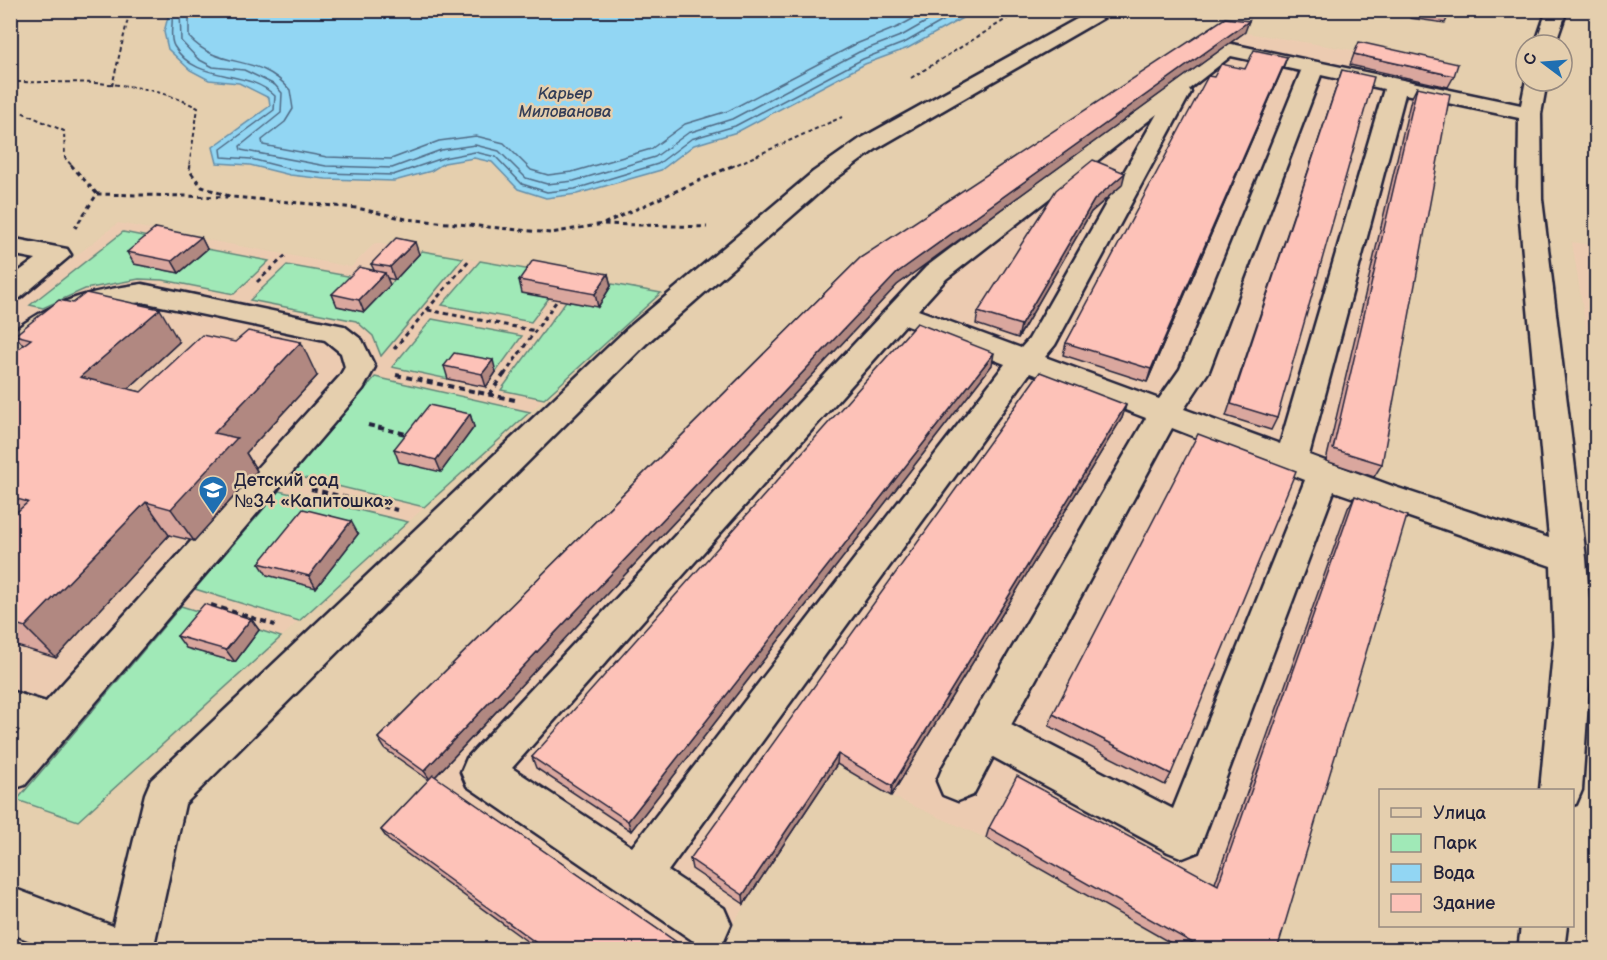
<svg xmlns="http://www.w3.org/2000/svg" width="1607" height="960" font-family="'Balsamiq Sans',sans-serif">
	<rect width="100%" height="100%" fill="#e5cfae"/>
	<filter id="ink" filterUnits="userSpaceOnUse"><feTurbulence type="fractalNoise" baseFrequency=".0167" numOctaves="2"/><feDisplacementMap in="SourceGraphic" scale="12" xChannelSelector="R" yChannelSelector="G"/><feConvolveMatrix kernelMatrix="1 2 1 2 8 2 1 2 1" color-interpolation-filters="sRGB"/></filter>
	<g filter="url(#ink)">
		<g fill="#eccbb1">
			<polygon points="1222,29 1352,50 1453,75 1374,477 1399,528 1183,949 986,838 891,796 838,765 716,949 539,949 388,840 439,786 385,749 860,271"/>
			<polygon points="118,223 351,267 375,243 661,293 78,821 11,798 11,307"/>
			<polygon points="1572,242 1596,246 1596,388"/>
		</g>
		<g fill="#a0e9b7" stroke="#618679" stroke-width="1.5">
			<polygon points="123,232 163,240 135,264 179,273 207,249 269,261 234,294 163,280 139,279 85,289 43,308 30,305"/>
			<polygon points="422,251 463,258 381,356 373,336 356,321 250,300 287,265 364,279 338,306 364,312"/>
			<polygon points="480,261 537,271 522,292 549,298 531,322 442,305"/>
			<polygon points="612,284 661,293 544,399 501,390 566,301 597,307"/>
			<polygon points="432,319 522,336 496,372 459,365 448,379 392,367"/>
			<polygon points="375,377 530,412 424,507 292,475"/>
			<polygon points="279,491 408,522 299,621 195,589"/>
			<polygon points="181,606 213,616 187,648 235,662 259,630 281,637 78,821 17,800"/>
		</g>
		<polygon fill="#92d6f3" stroke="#658ea9" stroke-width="1.5" points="166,10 975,10 975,11 908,48 865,64 737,132 694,145 661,170 577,194 546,198 518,189 492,162 474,158 444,163 431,171 394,181 326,179 290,175 250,165 217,163 213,147 270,106 269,98 239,83 209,80 190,70 168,49 164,32 168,17"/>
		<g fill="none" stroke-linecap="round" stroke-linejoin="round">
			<g stroke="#4f6a85" stroke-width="1.5">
				<path d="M 171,10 C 175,22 168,35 174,46 C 197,85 246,67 275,96 L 274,110 L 221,149 L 222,157 L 251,159 L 290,169 L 326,173 L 393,175 L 443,158 L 475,152 L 496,157 L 522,184 L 547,192 L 575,189 L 658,164 L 691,139 L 735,126 L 863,59 L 906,42 L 962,10"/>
				<polyline points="180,10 181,41 198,59 213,67 244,70 275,85 282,93 281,113 240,146 241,150 326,166 392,168 441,150 475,145 499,151 526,178 547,184 574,181 655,157 688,133 732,119 859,52 903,35 947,10"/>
				<path d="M 189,10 L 189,37 C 221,72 257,51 290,90 L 293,109 L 285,122 L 262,140 L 263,145 L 327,157 L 391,159 L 439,141 L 476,136 L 504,143 L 531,170 L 548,175 L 572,172 L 651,149 L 685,124 L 728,111 L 856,44 L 898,27 L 929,10"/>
			</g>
			<g stroke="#22223b" stroke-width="5">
				<g id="minor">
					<polygon points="1093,10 1117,10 876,149 831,182 647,343 185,804 153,950 53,950 10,933 10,887 113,926 145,794 151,780 627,329 813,172 860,139"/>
					<polygon points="1547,10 1567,10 1555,45 1535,45"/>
					<path d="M 1227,43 L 1521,105 L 1526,80 L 1547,81 L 1541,114 L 1542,199 L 1586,558 L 1592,642 L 1582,790 L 1576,804 L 1572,805 L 1572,790 L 1540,790 L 1554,642 L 1551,566 L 1334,491 L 1198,852 L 1183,858 L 1168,852 L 993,757 L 973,795 L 958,801 L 943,795 L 937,781 L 943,767 L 1146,418 L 1030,373 L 668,871 L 724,908 L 731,924 L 724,940 L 708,947 L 692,940 L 467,786 L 461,772 L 467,758 L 926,267 L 1220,45 ZM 1231,56 L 1301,71 L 1180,369 L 1159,399 L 1045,357 L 1055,345 L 1191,92 L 1189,89 ZM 1321,75 L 1384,89 L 1280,444 L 1184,409 L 1209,371 ZM 1405,94 L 1519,118 L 1518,199 L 1549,538 L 1395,487 L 1309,455 ZM 1157,114 L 1029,339 L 1021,348 L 918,310 L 946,279 ZM 905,325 L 1005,364 L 632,847 L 512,768 ZM 1172,428 L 1305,480 L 1173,809 L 1011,725 Z"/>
					<polygon points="10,238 67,249 71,255 20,298 10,300 10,278 36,259 10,254"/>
					<path d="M 142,284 L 344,326 L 362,340 L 375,367 L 363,389 L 25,785 L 10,790 L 10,741 L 20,730 L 10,727 L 10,691 L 46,702 L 340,376 L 345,367 L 341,353 L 325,340 L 142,302 L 97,308 L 78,315 L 54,328 L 20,357 L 10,359 L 10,334 C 54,299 88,292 142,284 Z"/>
					<polygon points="1521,926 1567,926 1564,950 1518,950"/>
				</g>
			</g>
			<g stroke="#22223b" stroke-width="2" stroke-dasharray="4 3" stroke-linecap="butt">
				<polyline points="911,78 1021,10"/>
				<path d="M 10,82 C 74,83 140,77 198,108 L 189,167"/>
				<polyline points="112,86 130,10"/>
				<polyline points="10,107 64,131 65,158 73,167"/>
				<polyline points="731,167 842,117"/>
			</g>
			<g stroke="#22223b" stroke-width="3" stroke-dasharray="4.5 4" stroke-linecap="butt">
				<polyline points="71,165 97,194 75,228"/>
				<polyline points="190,165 189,170 202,187 232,197 357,208 406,219 551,233 603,224 734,165"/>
				<polyline points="97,194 228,197"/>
				<polyline points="604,224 707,227"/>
				<polyline points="257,282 286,255"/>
				<polyline points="428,310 536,331"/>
				<polyline points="394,349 470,259"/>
				<polyline points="504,375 558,299"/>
			</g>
			<g stroke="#22223b" stroke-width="4" stroke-dasharray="6 4.5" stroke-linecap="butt">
				<polyline points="396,375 515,400"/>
				<polyline points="489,395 505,373"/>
				<polyline points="368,425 410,435"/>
				<polyline points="311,489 397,510"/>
				<polyline points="211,605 275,625"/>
			</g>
			<use href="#minor" fill="#e5cfae" fill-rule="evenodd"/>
		</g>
		<g fill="#daa79e" stroke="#22223b" stroke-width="1.5">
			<polygon points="1409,10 1450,10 1450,12 1445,23 1410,18"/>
			<polygon points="1245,32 897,285 435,777 688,950 539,950 388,840 381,830 429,780 385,749 378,738 860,258"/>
			<polygon points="1354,54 1454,76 1448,87 1350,65"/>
			<polygon points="1287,57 1283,68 1147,382 1063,355 1066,343 1214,77"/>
			<polygon points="1342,70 1277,418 1271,430 1226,416"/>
			<polygon points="1417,87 1382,464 1374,477 1326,461 1411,99"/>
			<polygon points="1122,185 1091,212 1018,338 976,324 978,312"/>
			<polygon points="201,237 207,249 179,273 134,264 127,252"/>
			<polygon points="419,254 395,280 387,278 390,285 364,312 337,306 332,294 374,270 371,264"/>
			<polygon points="608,274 611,286 598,307 522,293 519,280"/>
			<polygon points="15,335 179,342 128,389 141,392 317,376 246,453 257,471 194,541 169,535 56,658 10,644 10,355 23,345"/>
			<polygon points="992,365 631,831 536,768 532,757"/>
			<polygon points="444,366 496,372 486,387 448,379"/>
			<polygon points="1126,405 1122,418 891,796 837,764 744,904 692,869 690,859"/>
			<polygon points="470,414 474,427 441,472 399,462 394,449"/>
			<polygon points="1355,496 1277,950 1183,950 986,838 989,828 1215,883 1348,508"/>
			<polygon points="358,534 316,588 267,575 259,563"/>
			<polygon points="251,619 259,630 235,662 186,648 177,636"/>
			<polygon points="1053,714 1171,774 1165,785 1049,726"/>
		</g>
		<g fill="#b18881" stroke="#22223b" stroke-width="1.5">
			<polygon points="1249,21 1245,32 897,285 431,781 424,771 898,272"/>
			<polygon points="1287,57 1283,68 1147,382 1151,369"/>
			<polygon points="1125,173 1122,185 1091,212 1018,338 1021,325 1094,200"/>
			<polygon points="201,237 207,249 179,273 172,261"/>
			<polygon points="415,242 419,254 395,280 390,267"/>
			<polygon points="385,273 390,285 364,312 359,300"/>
			<polygon points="608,274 611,286 598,307 595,294"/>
			<polygon points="160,309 179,342 104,411 80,377"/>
			<polygon points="301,342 317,376 246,453 257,471 194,541 171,509 214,433"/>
			<polygon points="994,353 992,365 631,831 628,821"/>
			<polygon points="493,360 496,372 486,387 482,374"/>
			<polygon points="1126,405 1122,418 891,796 892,786"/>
			<polygon points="470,414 474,427 441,472 436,460"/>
			<polygon points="146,502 169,535 56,658 25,627"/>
			<polygon points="351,521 358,534 316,588 309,576"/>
			<polygon points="251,619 259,630 235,662 226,650"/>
			<polygon points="838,754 837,764 744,904 743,895"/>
		</g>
		<g fill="#fdc2b8" stroke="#22223b" stroke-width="1.5">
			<polygon points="1225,18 1249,21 898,272 424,771 378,738 860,258"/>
			<polygon points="1359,42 1458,64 1454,76 1354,54"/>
			<polygon points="1254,50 1287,57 1151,369 1066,343 1208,76 1214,77 1221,64 1245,69"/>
			<polygon points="1342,70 1374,77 1277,418 1231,404"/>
			<polygon points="1417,87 1450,94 1382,464 1333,449"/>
			<polygon points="1093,160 1125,173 1094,200 1021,325 978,312 1056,190"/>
			<polygon points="156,228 201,237 172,261 127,252"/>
			<polygon points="396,238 415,242 390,267 371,264"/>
			<polygon points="533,260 608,274 595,294 519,280"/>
			<polygon points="359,267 385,273 359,300 332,294"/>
			<polygon points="86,293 160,309 80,377 141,392 202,335 235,342 248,331 301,342 214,433 237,438 171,509 146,502 25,627 10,622 10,518 28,502 10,497 10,355 31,339 15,335 59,300 73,303"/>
			<polygon points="917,323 994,353 628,821 532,757"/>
			<polygon points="454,353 493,360 482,374 444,366"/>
			<polygon points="1040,372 1126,405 892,786 838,754 743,895 690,859"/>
			<polygon points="429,405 470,414 436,460 394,449"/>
			<polygon points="1198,434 1296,471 1171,774 1053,714"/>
			<polygon points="1355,496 1407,516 1277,950 1205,950 989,828 1017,776 1218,885"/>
			<polygon points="303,509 351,521 309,576 259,563"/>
			<polygon points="204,604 251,619 226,650 177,636"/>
			<polygon points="433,775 688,950 546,950 381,830"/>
		</g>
	</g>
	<defs>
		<g id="school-pin" transform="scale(1.5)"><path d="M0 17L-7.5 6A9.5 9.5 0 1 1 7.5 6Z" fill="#1f6fb2" stroke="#e5cfae"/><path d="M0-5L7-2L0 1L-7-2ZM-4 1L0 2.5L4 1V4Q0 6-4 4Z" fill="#fff"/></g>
	</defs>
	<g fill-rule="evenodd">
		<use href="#school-pin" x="213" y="490"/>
	</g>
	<g text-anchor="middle" stroke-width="5" stroke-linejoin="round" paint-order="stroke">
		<g font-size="16" font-style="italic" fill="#333d57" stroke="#e5cfae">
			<text x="565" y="99">Карьер<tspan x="565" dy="18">Милованова</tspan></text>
		</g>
		<g font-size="18" fill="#22223b" stroke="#e5cfae" text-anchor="start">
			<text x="234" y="486">Детский сад<tspan x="234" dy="21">№34 «Капитошка»</tspan></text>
		</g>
	</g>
	<rect width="1607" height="960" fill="none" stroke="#e5cfae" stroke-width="36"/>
	<rect x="18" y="18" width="1571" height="924" fill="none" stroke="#22223b" stroke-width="2" filter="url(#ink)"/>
	<rect x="1379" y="789" width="195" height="138" fill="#e5cfae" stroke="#978a80" stroke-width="1.5"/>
	<rect x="1391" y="808" width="30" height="9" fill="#e5cfae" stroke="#978a80" stroke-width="1.5"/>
	<text x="1433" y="819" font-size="18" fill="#22223b">Улица</text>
	<rect x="1391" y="834" width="30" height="18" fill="#a0e9b7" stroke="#978a80" stroke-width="1.5"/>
	<text x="1433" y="849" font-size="18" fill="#22223b">Парк</text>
	<rect x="1391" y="864" width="30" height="18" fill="#92d6f3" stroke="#978a80" stroke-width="1.5"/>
	<text x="1433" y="879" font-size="18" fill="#22223b">Вода</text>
	<rect x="1391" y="894" width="30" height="18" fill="#fdc2b8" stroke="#978a80" stroke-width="1.5"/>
	<text x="1433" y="909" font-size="18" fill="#22223b">Здание</text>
	<g transform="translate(1544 63) rotate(286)"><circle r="28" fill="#e5cfae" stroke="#978a80" stroke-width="1.5"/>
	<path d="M0-4.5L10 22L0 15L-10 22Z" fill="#1f6fb2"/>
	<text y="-9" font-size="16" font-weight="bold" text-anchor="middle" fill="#22223b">С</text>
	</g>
</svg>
